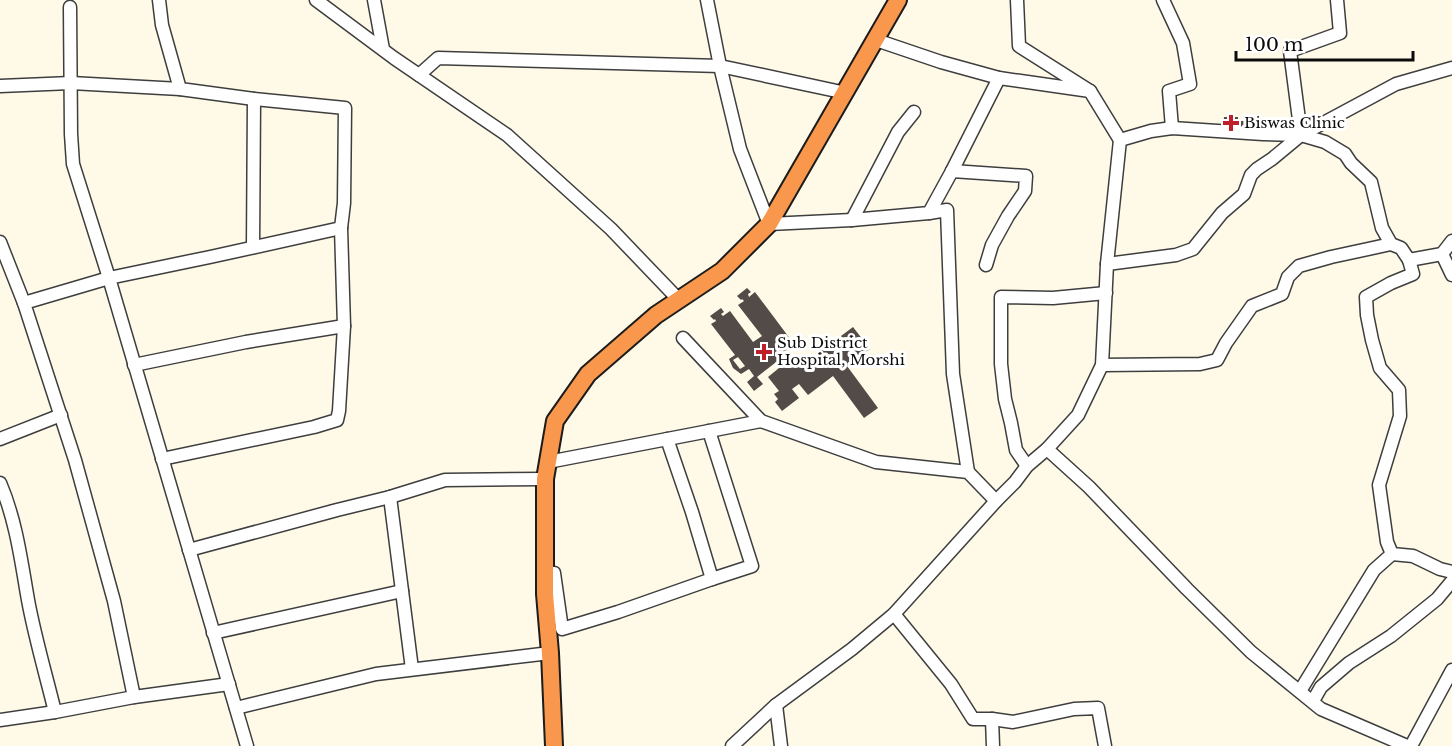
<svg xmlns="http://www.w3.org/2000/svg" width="1452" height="746" font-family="'Libre Baskerville',serif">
	<rect width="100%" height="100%" fill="#fffae8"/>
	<g fill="#534b47" fill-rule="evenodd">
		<polygon points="1224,117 1238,117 1238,121 1248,121 1248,129 1223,128"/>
		<path d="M 747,288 L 751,292 L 748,294 L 749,297 L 755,292 L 794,344 L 777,357 L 780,360 L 790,352 L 801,366 L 853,327 L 870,349 L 847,366 L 878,408 L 864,418 L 833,376 L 808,395 L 799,384 L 792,389 L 799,398 L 782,411 L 775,402 L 778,399 L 774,394 L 779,391 L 768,377 L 779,368 L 775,363 L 757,377 L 763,384 L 754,391 L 747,382 L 754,376 L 749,369 L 741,374 L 733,368 L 729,359 L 735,355 L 711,324 L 716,321 L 715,319 L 714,320 L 710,316 L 721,308 L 724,312 L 721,314 L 723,316 L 730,311 L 753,342 L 762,336 L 738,305 L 744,301 L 742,299 L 741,300 L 737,296 ZM 738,357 L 745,366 L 740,369 L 733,360 Z"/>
	</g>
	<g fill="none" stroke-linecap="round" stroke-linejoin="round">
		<g stroke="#3e3e3e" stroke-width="15">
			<g id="minor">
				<polyline points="159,0 162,25 180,89 254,99 345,108 344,203 341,228 344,326 339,411 337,420 314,427 162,459"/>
				<polyline points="316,0 394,58 507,135 611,229 679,300"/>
				<polyline points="374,0 383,49"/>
				<polyline points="707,0 720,66 740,149 769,224 852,220"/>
				<polyline points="1017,0 1019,46 1090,91 1120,140"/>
				<polyline points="1163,0 1183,43 1190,84 1169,91 1172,128"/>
				<polyline points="1337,0 1340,33 1290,51 1301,135 1325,142 1345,154 1351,163 1371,182 1382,228 1391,244 1401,248 1409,260 1442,254 1452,241"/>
				<polyline points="70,7 71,134 73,164 109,278 247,746"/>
				<polyline points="876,40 941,62 999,78 1090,91"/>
				<polyline points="419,75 438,58 720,66 846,93"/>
				<polyline points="0,86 71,83 180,89"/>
				<polyline points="914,112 898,132 852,220 929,213 952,171 999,78"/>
				<polyline points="952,171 1026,176 1025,191 1008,216 992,245 986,265"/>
				<polyline points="929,213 947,210 953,374 968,472"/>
				<polyline points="0,242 24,303"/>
				<polyline points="253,247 254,99"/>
				<polyline points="1442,254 1452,275"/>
				<polyline points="1409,260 1413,274 1391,283 1366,297 1367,315 1372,340 1380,368 1399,390 1400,416 1379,485 1387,542 1392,554 1413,556 1440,569 1452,572"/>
				<polyline points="1107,264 1176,255 1193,249 1222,213 1244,194 1251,175 1257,169 1272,159 1301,135"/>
				<polyline points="683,338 761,421 876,462 968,472 996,501"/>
				<polyline points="134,365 246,342 344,326"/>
				<polyline points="1102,365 1200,364 1217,360 1226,343 1252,306 1282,294 1288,277 1299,266 1331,257 1391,244"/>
				<polyline points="0,439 61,415"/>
				<polyline points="667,439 692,512 712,579 752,566 709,431"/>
				<polyline points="1047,449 1089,487 1187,589 1251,652 1321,709 1407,746"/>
				<polyline points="548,462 761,421"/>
				<polyline points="1027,466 1016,450 1011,423 1005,399 1001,364 1001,297 1053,298 1106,293"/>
				<path d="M 0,483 C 16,520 21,560 28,600 C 35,638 46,675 55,712"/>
				<polyline points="390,497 412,669"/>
				<polyline points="189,550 337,510 390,497 445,480 545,479"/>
				<polyline points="545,572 554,573 562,629 618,612 712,579"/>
				<polyline points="894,614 951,684 973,719 992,719 1013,722 1074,709 1098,708 1105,746"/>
				<polyline points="213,633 402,591"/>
				<polyline points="229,684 134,697 114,601 75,460 24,303 109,278 210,257 341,228"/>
				<polyline points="1300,691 1374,570 1392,554"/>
				<polyline points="1313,701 1321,687 1349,663 1391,636 1437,599 1452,581"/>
				<polyline points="776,705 781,746"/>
				<polyline points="236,708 376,674 550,653"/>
				<polyline points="992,719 993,746"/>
				<polyline points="0,720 55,712 134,697"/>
				<polyline points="732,746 776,705 852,649 894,614 996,501 1015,482 1027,466 1047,449 1078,415 1102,365 1107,264 1120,140 1151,131 1172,128 1263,134 1301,135 1396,84 1452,68"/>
				<polyline points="1411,746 1452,670"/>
			</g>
		</g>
		<g stroke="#1c1c1c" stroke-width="20">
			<polyline id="highway" points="554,746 550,653 545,594 545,479 555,421 588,374 656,315 722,271 769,224 898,0"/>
		</g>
		<use href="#minor" stroke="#fff" stroke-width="12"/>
		<use href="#highway" stroke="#f9984c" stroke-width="16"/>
	</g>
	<g fill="#bd202a" stroke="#fff" stroke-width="2">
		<path d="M1228 114h6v6h6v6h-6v6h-6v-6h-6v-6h6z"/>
		<path d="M761 343h6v6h6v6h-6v6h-6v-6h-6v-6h6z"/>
	</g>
	<g text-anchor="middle" stroke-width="6" stroke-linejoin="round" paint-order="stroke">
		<g font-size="15" fill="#0b0b0b" stroke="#fff" text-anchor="start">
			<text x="1244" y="128">Biswas Clinic</text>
			<text x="777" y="348">Sub District<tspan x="777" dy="17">Hospital, Morshi</tspan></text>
		</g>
	</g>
	<path d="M1236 51v9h177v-9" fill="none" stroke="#0b0b0b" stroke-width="3"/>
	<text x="1245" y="51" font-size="18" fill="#0b0b0b" stroke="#ffffff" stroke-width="4.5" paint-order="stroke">100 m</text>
</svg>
